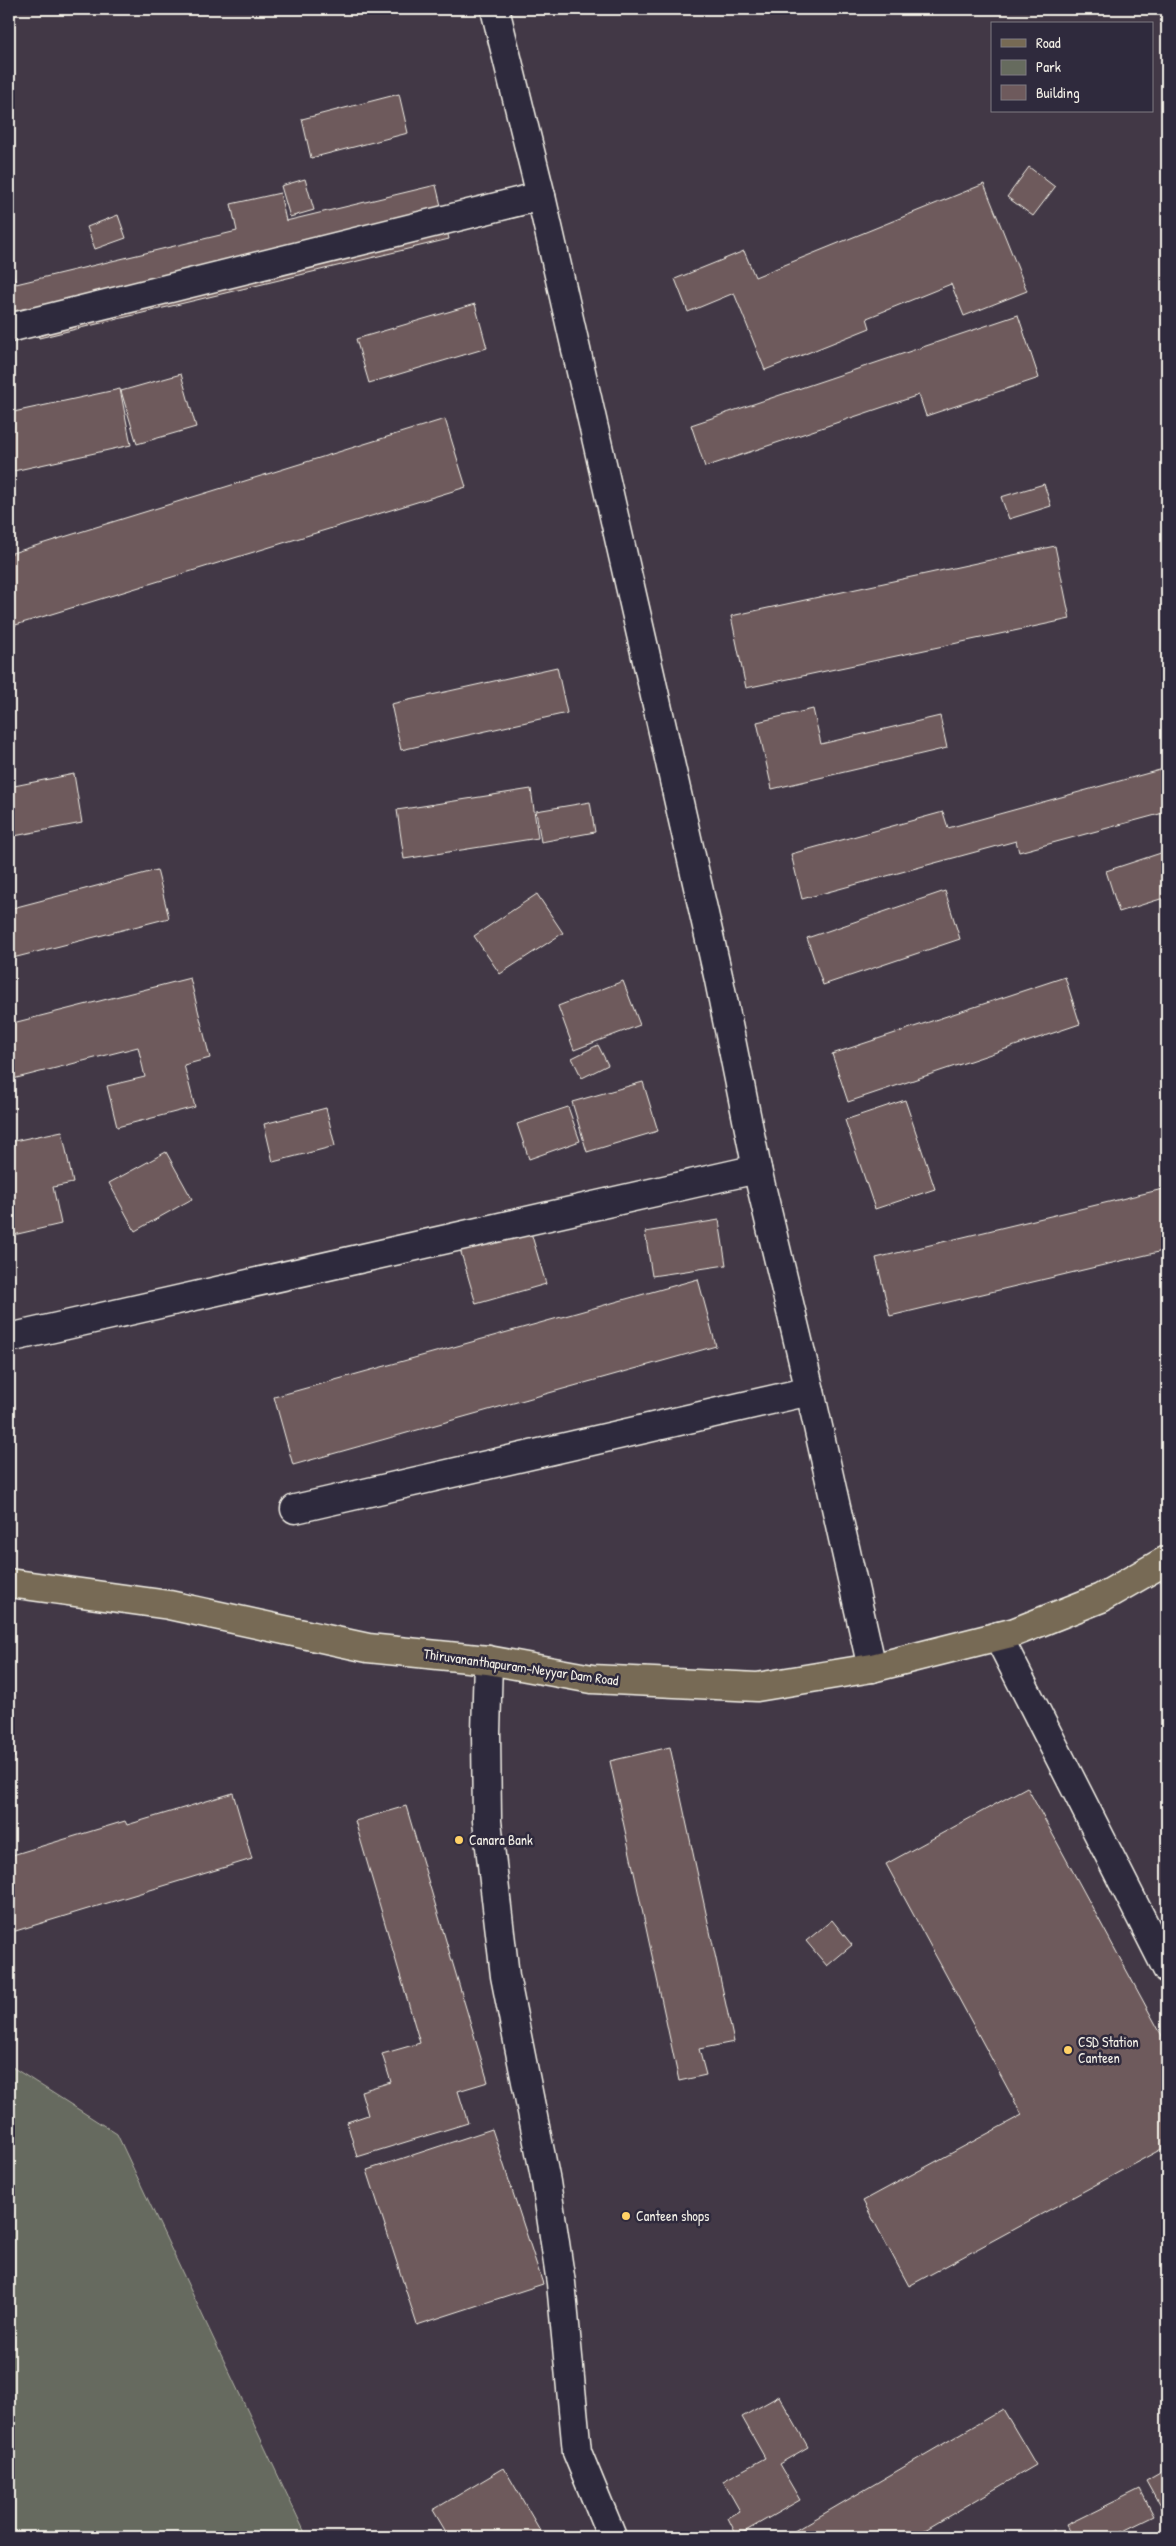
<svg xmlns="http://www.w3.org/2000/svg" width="1176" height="2546" font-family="'Patrick Hand',sans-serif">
	<rect width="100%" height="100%" fill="#423846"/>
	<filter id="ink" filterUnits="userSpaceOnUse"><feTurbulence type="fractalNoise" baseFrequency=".02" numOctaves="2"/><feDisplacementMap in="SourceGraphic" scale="10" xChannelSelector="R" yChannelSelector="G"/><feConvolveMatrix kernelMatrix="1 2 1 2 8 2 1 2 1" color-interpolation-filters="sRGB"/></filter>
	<g filter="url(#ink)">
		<polygon fill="#666b5e" stroke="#adaea3" points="9,2065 117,2134 307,2537 9,2537"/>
		<g fill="#6e5a5c" stroke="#f4f1e8">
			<polygon points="399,94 408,133 311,158 302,119"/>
			<polygon points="1029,167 1055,187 1033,216 1007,197"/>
			<polygon points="305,179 314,210 290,217 281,186"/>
			<polygon points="984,184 1027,291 964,316 951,284 867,318 870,328 765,370 734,293 688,312 675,279 744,251 755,277"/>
			<polygon points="436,185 449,239 39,338 32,307 9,312 9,266 11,266 16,284 237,231 231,204 280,193 286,221"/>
			<polygon points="118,215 126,238 95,249 87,227"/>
			<polygon points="475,304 487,348 369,383 356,339"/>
			<polygon points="1018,315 1039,378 926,416 919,395 705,467 691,425"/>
			<polygon points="181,374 196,427 137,444 121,391"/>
			<polygon points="120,389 131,445 9,472 9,413"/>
			<polygon points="445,419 466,487 9,627 9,554"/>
			<polygon points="1044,484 1051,506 1009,519 1001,497"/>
			<polygon points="1055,546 1070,619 746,688 731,616"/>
			<polygon points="557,667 567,713 401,750 391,704"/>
			<polygon points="813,709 821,744 940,716 947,748 772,789 757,722"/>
			<polygon points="1167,768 1167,812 1019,852 1016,841 802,899 791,854 943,812 948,828"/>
			<polygon points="74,774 82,823 9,837 9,787"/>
			<polygon points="531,789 538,838 404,859 397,810"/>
			<polygon points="590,802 595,832 541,842 536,811"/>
			<polygon points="1167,851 1167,897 1119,912 1106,871"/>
			<polygon points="157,870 169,918 9,959 9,909"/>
			<polygon points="945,891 960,939 823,985 807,938"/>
			<polygon points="537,894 563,933 500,974 474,936"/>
			<polygon points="1065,977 1080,1024 848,1102 832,1054"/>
			<polygon points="190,978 210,1058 184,1065 195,1107 117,1127 107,1086 145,1077 138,1047 9,1080 9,1024"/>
			<polygon points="623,981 640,1025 574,1050 558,1006"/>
			<polygon points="598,1045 608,1065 582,1078 572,1058"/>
			<polygon points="643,1082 658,1131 587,1152 572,1102"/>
			<polygon points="905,1100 935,1189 875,1209 845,1120"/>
			<polygon points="568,1107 580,1141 529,1159 517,1124"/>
			<polygon points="326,1108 335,1146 273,1162 264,1124"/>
			<polygon points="62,1131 73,1183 53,1187 61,1224 9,1236 9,1142"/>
			<polygon points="166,1152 192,1199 135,1231 109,1183"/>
			<polygon points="1167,1188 1167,1250 890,1316 876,1258"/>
			<polygon points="719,1220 726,1265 652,1276 645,1232"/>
			<polygon points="530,1229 546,1284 476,1304 460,1249"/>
			<polygon points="698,1279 716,1346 293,1465 274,1397"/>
			<polygon points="9,1747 15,1757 9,1761"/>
			<polygon points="670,1747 734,2042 699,2049 706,2075 679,2081 610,1761"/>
			<polygon points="1027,1787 1167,2045 1167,2146 909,2286 863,2201 1022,2115 886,1864"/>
			<polygon points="233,1793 252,1859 9,1933 9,1856 125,1821 127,1825"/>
			<polygon points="406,1806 488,2082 458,2091 468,2123 357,2157 347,2122 368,2115 361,2091 391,2082 382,2054 420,2043 355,1821"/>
			<polygon points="832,1920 852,1945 827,1966 806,1941"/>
			<polygon points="492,2129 543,2284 417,2325 367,2170"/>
			<polygon points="779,2396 808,2447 779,2464 800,2500 737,2536 728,2518 740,2511 723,2481 765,2458 742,2417"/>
			<polygon points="1003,2409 1036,2465 913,2537 784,2537"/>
			<polygon points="504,2468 544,2537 449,2537 433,2510"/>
			<polygon points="1167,2469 1167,2509 1163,2512 1146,2481"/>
			<polygon points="1140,2489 1154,2516 1111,2537 1073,2537 1067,2525"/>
			<polygon points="1054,2530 1059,2537 1042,2537"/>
		</g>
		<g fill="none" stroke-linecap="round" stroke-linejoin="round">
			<g stroke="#f4f1e8" stroke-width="31">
				<g id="minor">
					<polyline points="495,9 541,196 650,674 719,980 757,1169 810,1391 872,1668"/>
					<polyline points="9,328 541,196"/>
					<polyline points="9,1338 757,1169"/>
					<polyline points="295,1509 810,1391"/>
					<polyline points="998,1636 1167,1969"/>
					<polyline points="488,1660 486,1733 487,1821 505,1976 546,2182 561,2283 577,2452 612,2537"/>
				</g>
			</g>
			<g stroke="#f4f1e8" stroke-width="31">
				<polyline id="major" points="9,1583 169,1605 368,1648 488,1660 592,1679 757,1687 872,1668 1015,1632 1101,1598 1167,1560"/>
			</g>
			<use href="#minor" stroke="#2f2a3d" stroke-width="28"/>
			<use href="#major" stroke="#776a54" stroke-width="28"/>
		</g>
	</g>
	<g fill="#ffd166" stroke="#2f2a3d" stroke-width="2">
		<circle cx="459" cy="1840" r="5"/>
		<circle cx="1068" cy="2050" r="5"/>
		<circle cx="626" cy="2216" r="5"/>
	</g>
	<g text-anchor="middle" stroke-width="5" stroke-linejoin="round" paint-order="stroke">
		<g font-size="14" fill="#f4f1e8" stroke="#2f2a3d">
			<text transform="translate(521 1667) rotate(8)" y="5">Thiruvananthapuram-Neyyar Dam Road</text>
		</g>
		<g font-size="14" fill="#f4f1e8" stroke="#2f2a3d" text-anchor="start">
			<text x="469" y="1845">Canara Bank</text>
			<text x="1078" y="2047">CSD Station<tspan x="1078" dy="16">Canteen</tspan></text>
			<text x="636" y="2221">Canteen shops</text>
		</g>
	</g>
	<rect width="1176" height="2546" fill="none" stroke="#2f2a3d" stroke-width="30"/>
	<rect x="15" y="15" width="1146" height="2516" fill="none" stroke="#f4f1e8" stroke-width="2" filter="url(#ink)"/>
	<rect x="991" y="22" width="162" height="90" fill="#2f2a3d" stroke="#7e7a81"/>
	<rect x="1001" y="39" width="25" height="8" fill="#776a54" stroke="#7e7a81"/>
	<text x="1036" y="48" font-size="15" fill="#f4f1e8">Road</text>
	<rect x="1001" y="60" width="25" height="15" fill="#666b5e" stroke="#7e7a81"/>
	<text x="1036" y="72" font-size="15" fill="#f4f1e8">Park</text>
	<rect x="1001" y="85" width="25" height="15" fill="#6e5a5c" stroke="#7e7a81"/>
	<text x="1036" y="98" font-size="15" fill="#f4f1e8">Building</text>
</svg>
